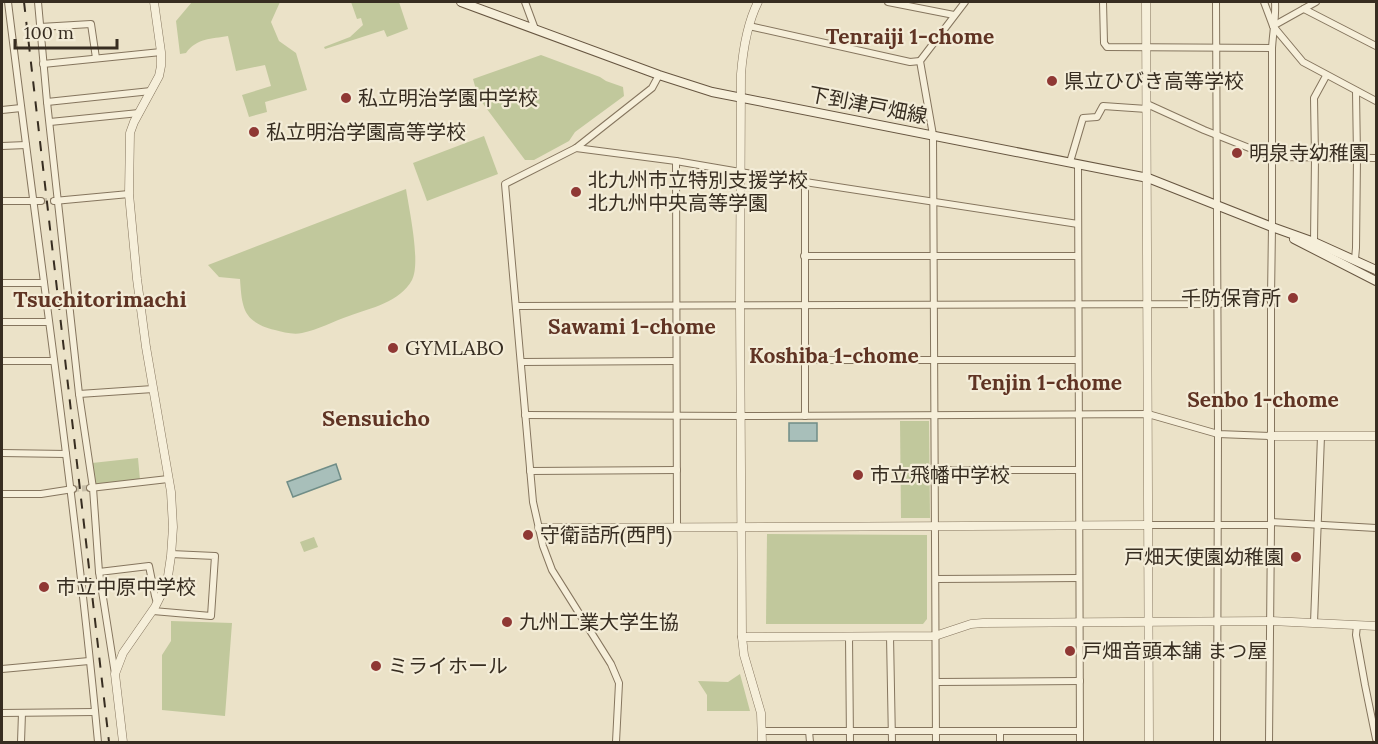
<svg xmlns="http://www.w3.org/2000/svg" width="1378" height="744" font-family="Lora,'Noto Sans JP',serif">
	<rect width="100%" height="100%" fill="#ebe2c8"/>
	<g fill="#c1c89c">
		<path d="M 192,2 L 280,2 L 271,22 L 279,41 L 296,53 L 307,90 L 265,102 L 267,112 L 249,117 L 242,95 L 271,86 L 265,65 L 236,71 L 228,36 C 211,39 197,38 186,53 L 180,54 L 176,21 Z"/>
		<polygon points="351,2 399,2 408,29 387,37 384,30 325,49 324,47 350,37 363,25 361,18 357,19"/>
		<polygon points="541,55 600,77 606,81 623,87 624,96 575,132 569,141 534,160 525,160 478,97 473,79"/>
		<polygon points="484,136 498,174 427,201 413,163"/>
		<path d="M 406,189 C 409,209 421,263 412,280 C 400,302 371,308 349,316 C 334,321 318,330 302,333 C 293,335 283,332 275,330 C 243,322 242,308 240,279 L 219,277 L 208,265 Z"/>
		<polygon points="900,421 929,421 930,518 901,518"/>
		<polygon points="138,458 140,480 94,486 92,463"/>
		<polygon points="767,534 927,535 927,619 923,624 766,624"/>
		<polygon points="314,537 318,547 304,552 300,542"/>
		<polygon points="171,621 232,623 225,716 162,710 162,655 171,641"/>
		<polygon points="740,674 750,711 707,711 707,695 698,681 728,682"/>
	</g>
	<g fill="#a8bfba" stroke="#708d87" stroke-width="1.5">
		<rect x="789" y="423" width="28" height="18"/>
		<polygon points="336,464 341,479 293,497 287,482"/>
	</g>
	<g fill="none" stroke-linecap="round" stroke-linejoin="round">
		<g stroke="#c7bea7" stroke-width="6" stroke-dasharray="6 3" stroke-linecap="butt">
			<polyline points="41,201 54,201"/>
			<polyline points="73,489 89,488"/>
		</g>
		<g stroke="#85755e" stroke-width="8">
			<g id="minor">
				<path d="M 8,2 C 38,248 75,495 98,742"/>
				<polyline points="38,2 47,102 79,394 93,488 99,572 115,674"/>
				<polyline points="525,2 535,29"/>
				<polyline points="888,2 954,15"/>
				<polyline points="1103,2 1104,43 1107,47 1272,48"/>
				<polyline points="1216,2 1218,434 1217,742"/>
				<polyline points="1264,2 1273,26 1303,62 1376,101"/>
				<polyline points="1304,9 1376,46"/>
				<polyline points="749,26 910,62 920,61"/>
				<polyline points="1273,26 1316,2"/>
				<polyline points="40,27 91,24 96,58"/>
				<polyline points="43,64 161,52"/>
				<polyline points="47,102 151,91"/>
				<polyline points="1147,104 1204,130 1272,157 1376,158"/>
				<polyline points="2,110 21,108"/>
				<polyline points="50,122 139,113"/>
				<polyline points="2,146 26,145"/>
				<polyline points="576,148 676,161 740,172 1078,224"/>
				<polyline points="676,161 677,527"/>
				<polyline points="1070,162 1083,118 1097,117 1103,106 1147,109"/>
				<polyline points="1078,164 1080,742"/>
				<polyline points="2,201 41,201"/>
				<polyline points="54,201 129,194"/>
				<polyline points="1314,242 1315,157 1314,98 1326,76"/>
				<polyline points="804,256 1078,256"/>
				<polyline points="1355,259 1356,248 1357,157 1356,91"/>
				<polyline points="2,283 44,283"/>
				<polyline points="516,306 1218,304 1271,297"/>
				<polyline points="2,322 48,322"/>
				<polyline points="805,360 1078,360"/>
				<polyline points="2,361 54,361"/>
				<polyline points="521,362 676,361"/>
				<polyline points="79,394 153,389"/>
				<polyline points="525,415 741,416 1148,414 1218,434 1270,436"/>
				<polyline points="805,416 805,182"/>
				<polyline points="2,453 66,454"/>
				<polyline points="935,470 1079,470"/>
				<polyline points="530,471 677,470"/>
				<polyline points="90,488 168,479"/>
				<polyline points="2,494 41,494 73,489"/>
				<polyline points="1271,522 1376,528"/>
				<polyline points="1149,525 1271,525"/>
				<polyline points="99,572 149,566 155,596 157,603"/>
				<polyline points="936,579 1079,578"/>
				<polyline points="153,611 211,616 215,556 171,554"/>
				<polyline points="1314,623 1321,436"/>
				<polyline points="1357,625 1356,635 1365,685 1376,739"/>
				<polyline points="849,636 850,742"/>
				<polyline points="890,636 892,742"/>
				<polyline points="2,669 89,661"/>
				<polyline points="936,682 1080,681"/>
				<polyline points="2,713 95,712"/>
				<polyline points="762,731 1080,731"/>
				<polyline points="809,731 810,742"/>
				<polyline points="21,742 22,713"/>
				<polyline points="616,742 619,683 611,664 552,570 543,546 533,502 505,184 576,148 652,88 659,75"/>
				<polyline points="936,742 933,135 920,61 965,2"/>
				<polyline points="1000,742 1000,731"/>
				<path d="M 1269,742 L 1271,525 L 1271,297 L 1272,227 L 1272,48 C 1273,32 1276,17 1275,2"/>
			</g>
		</g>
		<g stroke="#85755e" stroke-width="9">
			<g id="tertiary">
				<path d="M 758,2 C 747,24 743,49 741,74 L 740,305 L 742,637 L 744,655 L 761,713 L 762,742"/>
				<polyline points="1146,2 1149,742"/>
				<polyline points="1270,436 1376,436"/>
				<polyline points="539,528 1149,525"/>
				<polyline points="742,637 935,636 971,624 983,623 1271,621 1376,626"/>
				<polyline points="123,742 115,674 123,653 155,607 167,583 171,556 173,527 171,492 146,347 137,279 129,194 130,133 134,122 159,76 161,66 161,52 154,2"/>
			</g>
		</g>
		<g stroke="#675641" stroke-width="10">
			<g id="secondary">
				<polyline points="461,2 659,75 712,92 1148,178 1272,227 1314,242 1376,270"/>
				<polyline points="1294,239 1376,281"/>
			</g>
		</g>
		<use href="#minor" stroke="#f6efda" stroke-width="6"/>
		<use href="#tertiary" stroke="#f6efda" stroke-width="8"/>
		<use href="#secondary" stroke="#f6efda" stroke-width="8"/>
		<polyline stroke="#372d21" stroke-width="2" stroke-dasharray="10 10" stroke-linecap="butt" points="24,2 109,742"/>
	</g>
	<g fill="#8f3834" stroke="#f3ecd7" stroke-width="2">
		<circle cx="1052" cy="81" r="6"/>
		<circle cx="346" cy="98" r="6"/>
		<circle cx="254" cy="132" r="6"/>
		<circle cx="1237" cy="153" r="6"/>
		<circle cx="576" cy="192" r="6"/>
		<circle cx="1293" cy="298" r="6"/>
		<circle cx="393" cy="348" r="6"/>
		<circle cx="858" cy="475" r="6"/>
		<circle cx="528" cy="535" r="6"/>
		<circle cx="1296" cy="557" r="6"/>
		<circle cx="44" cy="587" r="6"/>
		<circle cx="507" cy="622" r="6"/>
		<circle cx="1070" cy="651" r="6"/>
		<circle cx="376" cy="666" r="6"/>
	</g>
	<g text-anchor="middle" stroke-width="4.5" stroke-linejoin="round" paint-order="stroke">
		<g font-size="20" fill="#372d21" stroke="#f3ecd7" text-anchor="start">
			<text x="1064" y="88">県立ひびき高等学校</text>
			<text x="358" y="105">私立明治学園中学校</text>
			<text x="266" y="139">私立明治学園高等学校</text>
			<text x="1249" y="160">明泉寺幼稚園</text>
			<text x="588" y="187">北九州市立特別支援学校<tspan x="588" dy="23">北九州中央高等学園</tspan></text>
			<text x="1281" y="305" text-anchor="end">千防保育所</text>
			<text x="405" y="355">GYMLABO</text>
			<text x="870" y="482">市立飛幡中学校</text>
			<text x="540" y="542">守衛詰所(西門)</text>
			<text x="1284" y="564" text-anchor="end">戸畑天使園幼稚園</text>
			<text x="56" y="594">市立中原中学校</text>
			<text x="519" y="629">九州工業大学生協</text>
			<text x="1082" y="658">戸畑音頭本舗 まつ屋</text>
			<text x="388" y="673">ミライホール</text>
		</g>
		<g font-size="20" fill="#372d21" stroke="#f3ecd7">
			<text transform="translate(868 105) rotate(11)" y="7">下到津戸畑線</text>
		</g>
		<g font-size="21" font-weight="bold" fill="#603424" stroke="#f3ecd7">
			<text x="910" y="44">Tenraiji 1-chome</text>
			<text x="632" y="334">Sawami 1-chome</text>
			<text x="834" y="363">Koshiba 1-chome</text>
			<text x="1045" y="390">Tenjin 1-chome</text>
			<text x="1263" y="407">Senbo 1-chome</text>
		</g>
		<g font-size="22" font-weight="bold" fill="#603424" stroke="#f3ecd7">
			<text x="100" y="307">Tsuchitorimachi</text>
			<text x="376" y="426">Sensuicho</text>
		</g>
	</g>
	<rect width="1378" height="744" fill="none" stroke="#372d21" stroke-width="6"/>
	<path d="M15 39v9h102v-9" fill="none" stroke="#372d21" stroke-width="3"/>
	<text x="24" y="39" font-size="18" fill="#372d21" stroke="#f3ecd7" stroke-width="4.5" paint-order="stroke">100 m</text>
</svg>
